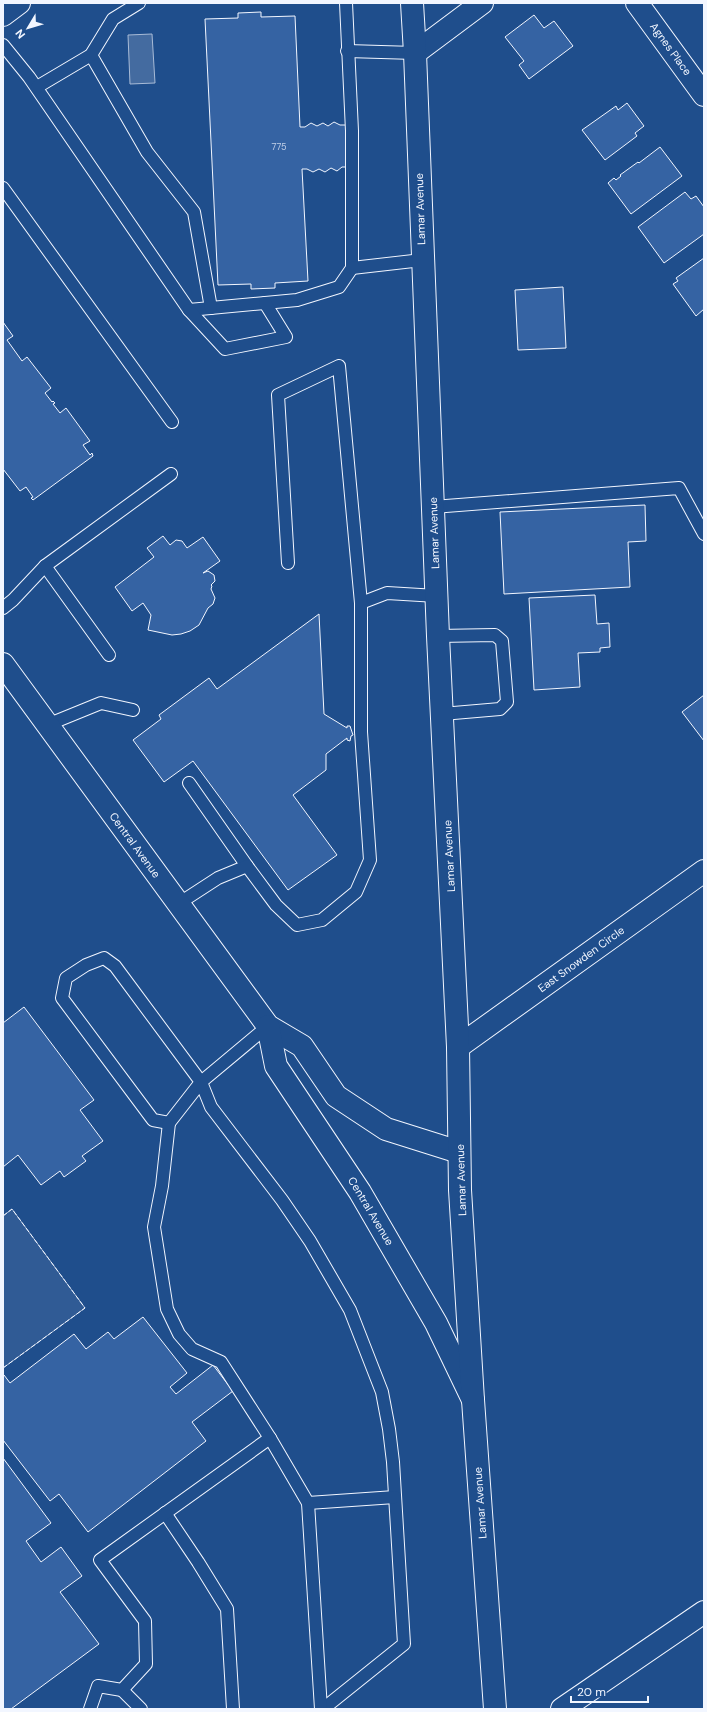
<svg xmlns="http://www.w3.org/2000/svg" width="707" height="1712" font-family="'DM Sans',sans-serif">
	<rect width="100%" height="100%" fill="#1f4e8c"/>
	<polygon fill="#305b95" stroke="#a8bbd7" points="12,1209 85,1308 3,1368 3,1216"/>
	<polygon fill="#446ba0" stroke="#a8bbd7" points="152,34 155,83 130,84 128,35"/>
	<g fill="#3563a3" stroke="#f2f6ff">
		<polygon points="261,12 261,17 295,16 300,127 305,127 311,123 317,126 323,123 328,126 334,122 340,125 346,125 347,167 342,167 337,171 331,168 325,172 319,169 313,172 307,169 302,169 308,281 275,283 275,288 251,289 251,284 218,285 205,19 238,18 238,13"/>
		<polygon points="534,15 544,28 554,21 573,46 529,79 519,65 524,61 505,37"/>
		<polygon points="627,103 644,126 635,133 637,136 605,160 582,130 616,106 618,110"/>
		<polygon points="660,147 682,176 631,214 608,183 614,178 616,180 621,176 620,175 638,162 639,163"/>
		<polygon points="685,192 691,199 696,196 704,207 704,234 664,263 638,227"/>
		<polygon points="704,258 704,309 696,316 673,284 678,281 676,278"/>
		<polygon points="563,287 566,348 518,350 515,290"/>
		<polygon points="3,322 13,336 7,340 22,361 27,357 51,388 45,393 52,402 53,401 55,403 53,404 60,413 66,408 90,441 83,445 90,455 92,453 93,456 33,500 31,498 33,497 26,487 20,491 3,469"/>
		<polygon points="645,505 646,541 628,542 630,587 504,594 500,512"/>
		<polygon points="163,536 170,545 176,540 182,541 187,548 203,537 220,561 203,573 208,571 214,575 215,581 211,585 212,586 211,589 215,598 213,604 208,608 199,625 190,631 181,634 172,635 148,630 151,615 143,603 132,611 115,587 154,557 147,548"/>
		<polygon points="595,595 597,624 609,623 610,647 600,648 600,652 578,653 580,687 534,690 529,598"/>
		<polygon points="319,614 324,714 347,728 347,726 350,726 353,735 351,736 350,741 347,740 347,738 326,754 326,770 293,795 337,855 288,890 193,761 164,782 133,740 161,719 159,715 209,678 217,689"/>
		<polygon points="704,695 704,741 682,712"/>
		<polygon points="24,1007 94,1100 80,1110 103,1141 82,1156 86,1161 64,1177 60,1171 41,1185 18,1155 3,1167 3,1023"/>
		<polygon points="143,1317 187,1373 170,1387 176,1394 213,1365 233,1391 192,1422 206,1441 88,1532 59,1494 50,1501 3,1440 3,1376 4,1375 10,1383 74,1334 86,1349 108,1332 114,1339"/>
		<polygon points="3,1458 51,1523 26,1541 41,1562 61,1547 82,1576 60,1592 99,1644 11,1709 3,1709"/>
	</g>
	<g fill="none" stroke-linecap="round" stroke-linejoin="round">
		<g stroke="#f2f6ff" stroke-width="14">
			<g id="lane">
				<polyline points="3,45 29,77 189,310 297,300 339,287 352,268 352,131 346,3"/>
				<polyline points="347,51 415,53"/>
				<polyline points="91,55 147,152 194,212 211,308"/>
				<polyline points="37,87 91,55 113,19 139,3"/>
				<polyline points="3,188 172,422"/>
				<polyline points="352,268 422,260"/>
				<polyline points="189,310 225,349 286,337 265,303"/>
				<polyline points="433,507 679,488 704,534"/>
				<polyline points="45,566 109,655"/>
				<polyline points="361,603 387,593 437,596"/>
				<polyline points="3,608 13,600 45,566 171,474"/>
				<polyline points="438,636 495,635 502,641 507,702 500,709 442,714"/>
				<polyline points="47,725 101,703 133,710"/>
				<polyline points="189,783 247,866"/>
				<polyline points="178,904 218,878 247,866 276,905 297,925 322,920 356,892 370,860 361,732 361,603 339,366 278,395 288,563"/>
				<polyline points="268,1026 201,1082 169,1123 153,1120 62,998 66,978 86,965 104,958 115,966 201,1082 211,1107 282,1200 310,1241 350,1310 382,1392 389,1429 393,1462 404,1644 323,1709"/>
				<polyline points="270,1438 308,1503 321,1709"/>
				<polyline points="308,1503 395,1497"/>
				<polyline points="165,1513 198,1562 227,1609 233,1709"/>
				<polyline points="122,1690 141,1709"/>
				<polyline points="90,1709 98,1686 122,1690 146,1664 145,1621 100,1560 270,1438 221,1362 192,1349 179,1334 167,1309 154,1227 162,1186 169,1123"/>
			</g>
		</g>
		<g stroke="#f2f6ff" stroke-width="24">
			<g id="street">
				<polyline points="637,3 704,95"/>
				<polyline points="3,15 19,3"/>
				<polyline points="415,53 482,3"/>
				<polyline points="458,1047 704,871"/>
				<polyline points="562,1709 704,1612"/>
			</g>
		</g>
		<g stroke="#f2f6ff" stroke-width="24">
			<g id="secondary">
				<polyline points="3,664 268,1026 302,1046 336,1096 386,1129 459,1152"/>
				<polyline points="268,1026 276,1066 360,1192 436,1323 473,1400"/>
			</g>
		</g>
		<g stroke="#f2f6ff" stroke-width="24">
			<polyline id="primary" points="412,3 415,53 438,636 458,1047 460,1190 473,1400 495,1709"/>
		</g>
		<use href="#lane" stroke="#1f4e8c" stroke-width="12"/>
		<use href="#street" stroke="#1f4e8c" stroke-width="22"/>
		<use href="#secondary" stroke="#1f4e8c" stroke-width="22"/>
		<use href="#primary" stroke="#1f4e8c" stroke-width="22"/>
		<polyline stroke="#f2f6ff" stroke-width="1" stroke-dasharray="5 2" stroke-linecap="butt" points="3,1216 12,1209 85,1308 3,1368"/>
	</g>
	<g text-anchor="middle" stroke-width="3" stroke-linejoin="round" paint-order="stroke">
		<g font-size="9" fill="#c3d1e8">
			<text x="279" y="150">775</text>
		</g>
		<g font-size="11" fill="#f2f6ff" stroke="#1f4e8c">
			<text transform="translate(671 49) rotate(54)" y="4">Agnes Place</text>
			<text transform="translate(420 209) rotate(-92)" y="4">Lamar Avenue</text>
			<text transform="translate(434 533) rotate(-92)" y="4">Lamar Avenue</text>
			<text transform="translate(135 845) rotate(54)" y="4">Central Avenue</text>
			<text transform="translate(449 856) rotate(-93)" y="4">Lamar Avenue</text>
			<text transform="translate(581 959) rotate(-36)" y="4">East Snowden Circle</text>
			<text transform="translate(461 1180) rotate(-92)" y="4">Lamar Avenue</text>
			<text transform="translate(371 1211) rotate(59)" y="4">Central Avenue</text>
			<text transform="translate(480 1503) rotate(-94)" y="4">Lamar Avenue</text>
		</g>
	</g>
	<rect width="707" height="1712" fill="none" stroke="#f2f6ff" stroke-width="8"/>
	<g transform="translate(28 28) rotate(232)" stroke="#1f4e8c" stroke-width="3" paint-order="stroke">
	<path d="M0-3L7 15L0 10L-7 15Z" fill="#f2f6ff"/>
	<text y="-6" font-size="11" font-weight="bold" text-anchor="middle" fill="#f2f6ff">N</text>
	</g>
	<path d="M571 1696v6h77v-6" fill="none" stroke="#f2f6ff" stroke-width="2"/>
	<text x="577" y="1696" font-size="12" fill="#f2f6ff" stroke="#1f4e8c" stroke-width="3" paint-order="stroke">20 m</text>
</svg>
